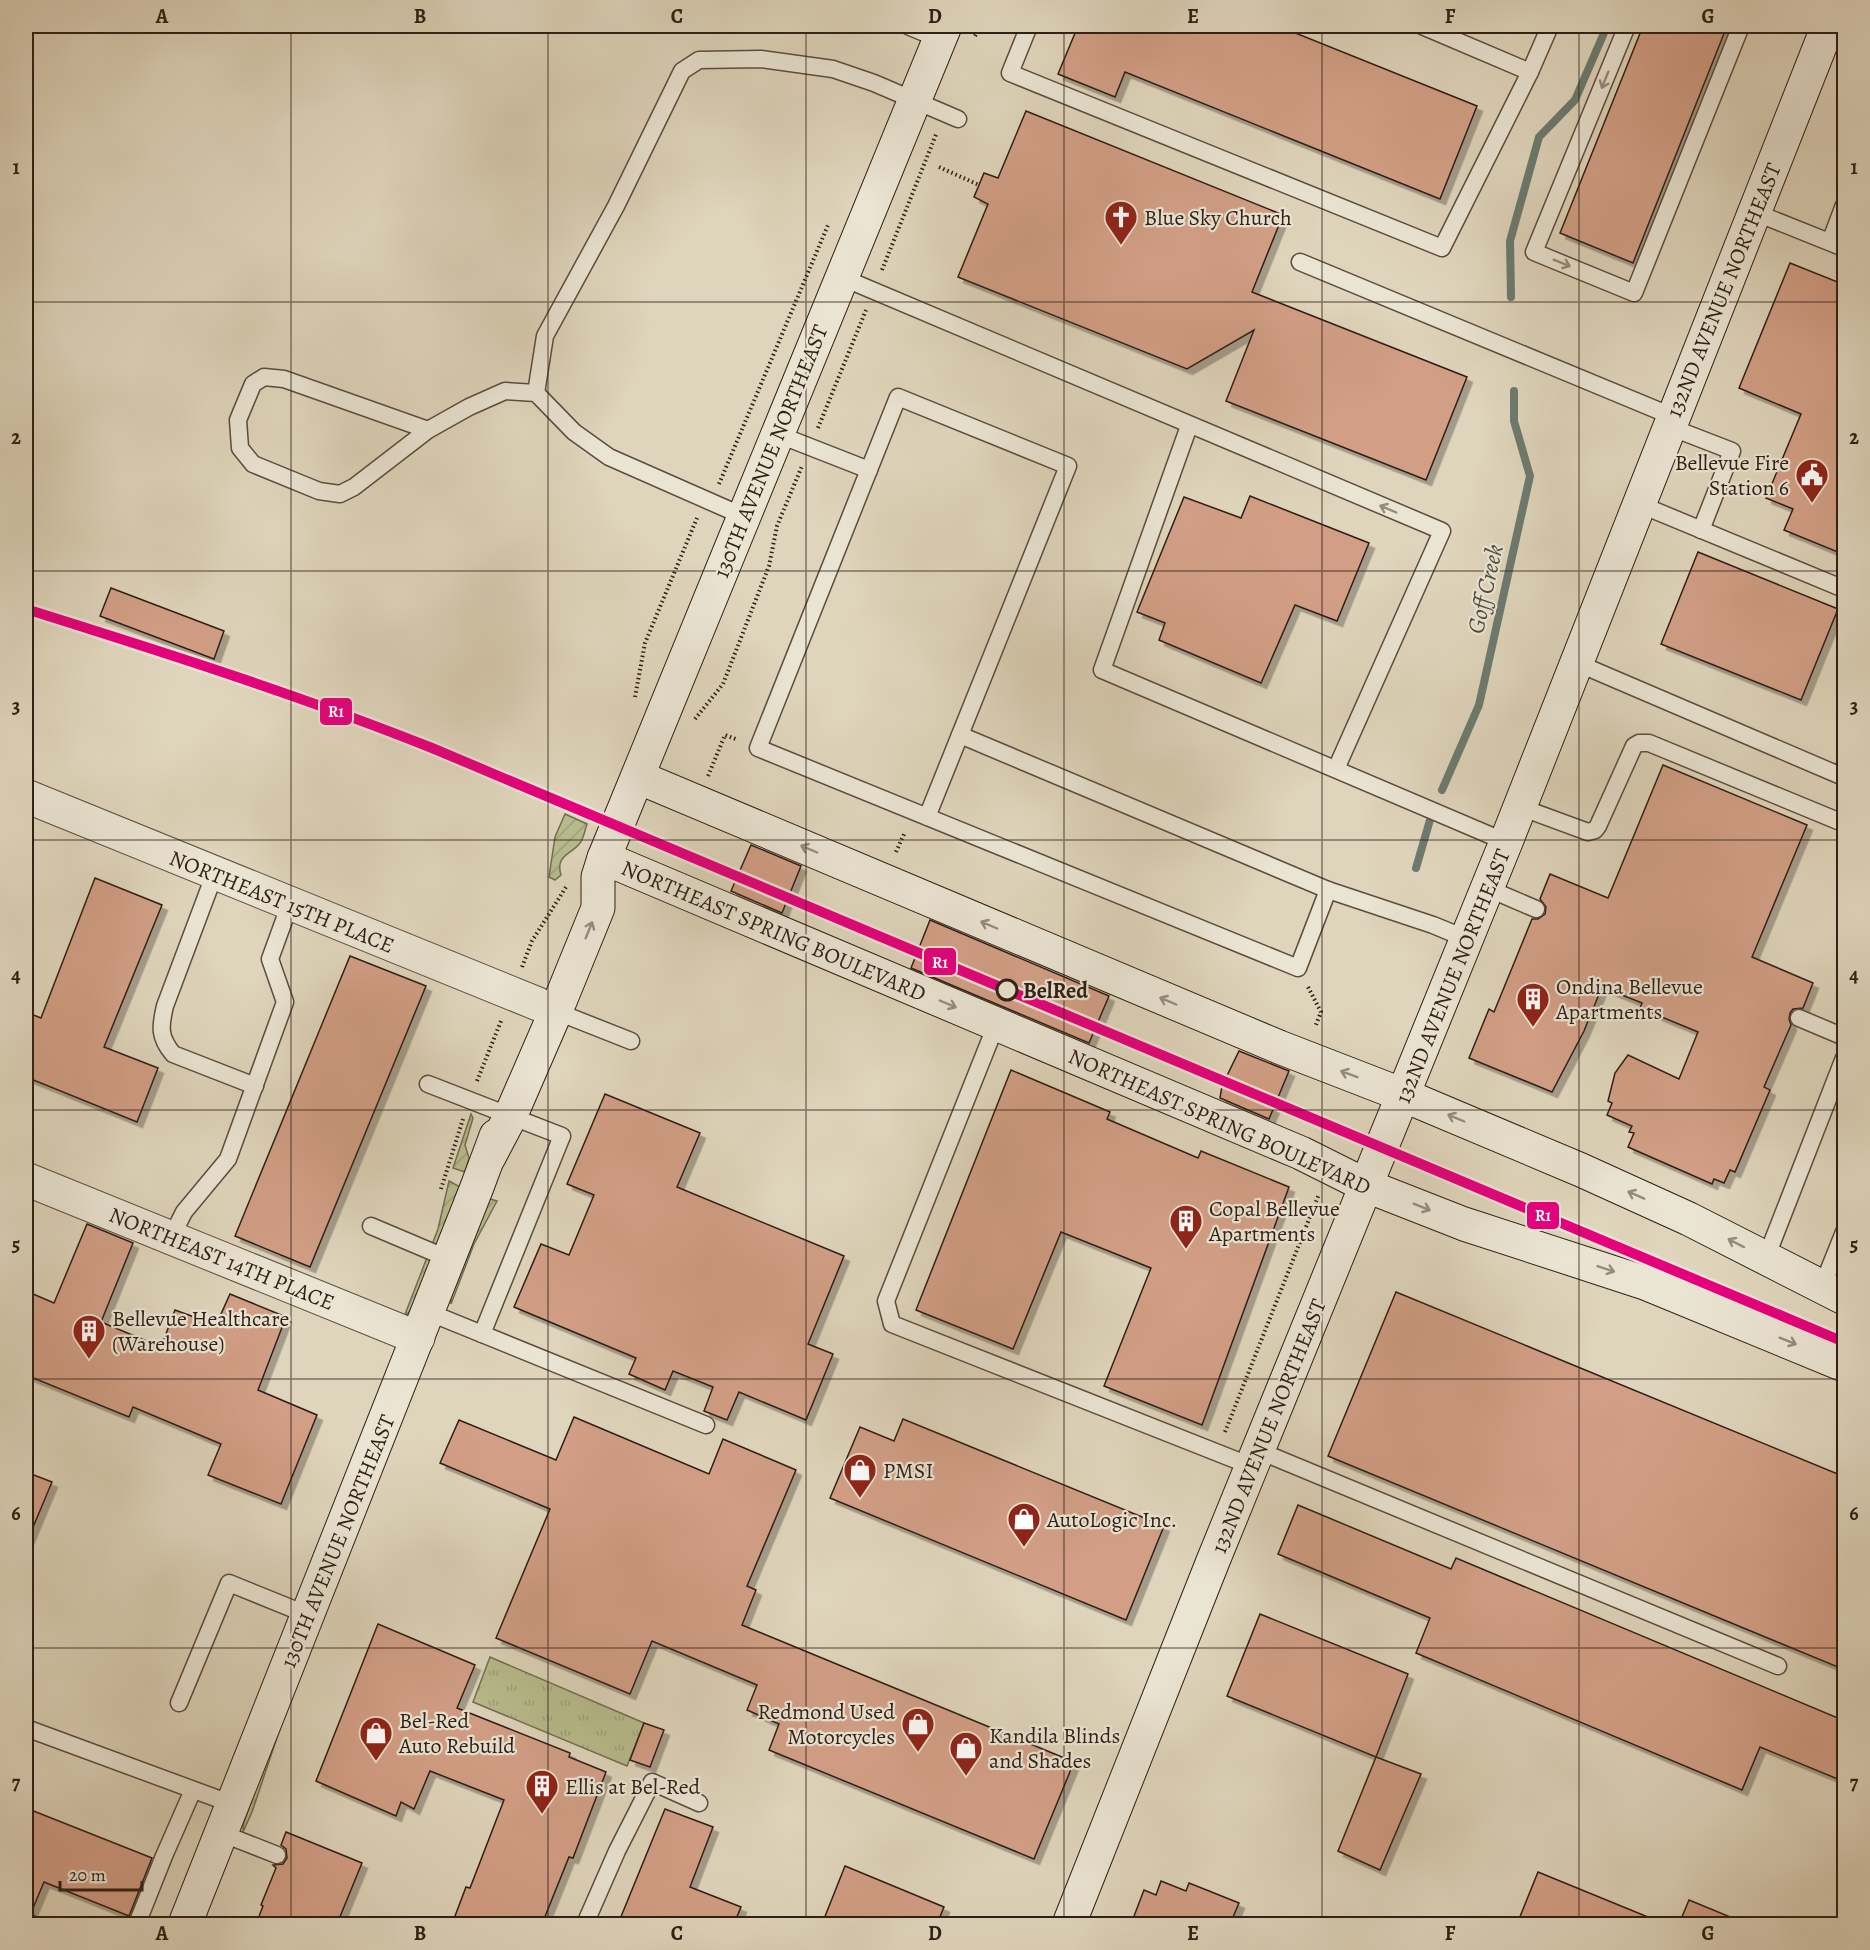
<svg xmlns="http://www.w3.org/2000/svg" width="1870" height="1950" font-family="Alegreya,serif">
	<defs>
		<pattern id="grass-tufts" width="24" height="20" patternUnits="userSpaceOnUse" patternTransform="scale(1.5)"><rect width="24" height="20" fill="#b7bc8d"/><path d="M3 7l-1-3M5 7V3M7 7l1-3M15 17l-1-3M17 17v-4M19 17l1-3" fill="none" stroke="#9ea179"/></pattern>
		<pattern id="garden-furrows" width="10" height="10" patternUnits="userSpaceOnUse" patternTransform="scale(1.5)"><rect width="10" height="10" fill="#b7bc8d"/><path d="M-1 1l2-2M0 10L10 0M9 11l2-2" fill="none" stroke="#9ea179"/></pattern>
		<filter id="shadow"><feDropShadow dx="5.5" dy="5.5" stdDeviation="0" flood-color="#0004"/></filter>
	</defs>
	<rect width="100%" height="100%" fill="#dfd5bc"/>
	<filter id="stains"><feTurbulence type="fractalNoise" baseFrequency=".00333" numOctaves="4"/><feColorMatrix values="0 0 0 0 .2 0 0 0 0 .09 0 0 0 0 .02 0 0 0 .5 -.17"/></filter>
	<radialGradient id="worn" r=".72"><stop offset=".6" stop-color="#630" stop-opacity="0"/><stop offset="1" stop-color="#630" stop-opacity=".3"/></radialGradient>
	<polygon fill="url(#grass-tufts)" stroke="#736e51" stroke-width="1.5" points="490,1657 644,1723 627,1766 473,1702"/>
	<g fill="url(#garden-furrows)" stroke="#736e51" stroke-width="1.5">
		<path d="M 565,814 L 587,824 C 585,829 584,838 580,843 C 571,855 555,855 561,875 L 555,880 L 549,877 L 555,837 Z"/>
		<polygon points="471,1114 473,1118 465,1145 469,1158 465,1172 453,1168"/>
		<polygon points="449,1181 460,1187 410,1311 404,1317 438,1229"/>
		<polygon points="487,1198 497,1201 474,1244 451,1304 450,1293"/>
		<polygon points="293,1690 252,1812 243,1832 243,1825 286,1701"/>
	</g>
	<g fill="none" stroke-linecap="round" stroke-linejoin="round">
		<g stroke="#6c7b70" stroke-width="8">
			<polyline points="1511,297 1510,241 1539,137 1575,100 1607,26"/>
			<polyline points="1442,790 1479,705 1530,476 1514,421 1514,391"/>
			<polyline points="1416,868 1430,820"/>
		</g>
	</g>
	<g fill="#d29f86" stroke="#2f1f15" stroke-width="1.5" filter="url(#shadow)">
		<polygon points="1078,26 1278,26 1477,106 1440,199 1125,72 1115,97 1058,74"/>
		<polygon points="1643,26 1727,26 1633,263 1560,233"/>
		<polygon points="1026,111 1283,215 1252,292 1467,377 1426,480 1226,401 1254,330 1187,369 958,277 988,204 974,197 984,173 998,178"/>
		<polygon points="1790,263 1845,285 1845,555 1784,530 1793,509 1766,498 1801,414 1739,388"/>
		<polygon points="1250,496 1369,543 1337,621 1295,605 1261,683 1159,640 1165,623 1137,612 1184,497 1241,518"/>
		<polygon points="1698,552 1838,609 1801,700 1661,644"/>
		<polygon points="111,588 224,631 214,659 100,616"/>
		<polygon points="1663,765 1807,825 1752,957 1813,983 1803,1008 1793,1009 1790,1013 1789,1019 1791,1025 1764,1087 1770,1090 1735,1172 1730,1170 1724,1183 1714,1179 1712,1184 1628,1147 1634,1133 1629,1132 1632,1126 1607,1115 1612,1103 1608,1101 1615,1073 1628,1055 1679,1079 1698,1032 1640,1008 1642,1003 1602,987 1584,1031 1552,1092 1469,1058 1489,1009 1494,1012 1532,919 1538,919 1545,914 1546,907 1540,899 1550,874 1608,898"/>
		<polygon points="751,845 801,866 782,913 731,891"/>
		<polygon points="95,878 162,905 104,1047 158,1068 137,1122 26,1077 26,1012 41,1018"/>
		<polygon points="930,920 1109,996 1089,1043 911,968"/>
		<polygon points="350,956 426,986 310,1267 235,1236"/>
		<polygon points="1239,1051 1289,1071 1269,1119 1220,1098 1222,1086"/>
		<polygon points="1011,1070 1110,1112 1107,1119 1198,1158 1201,1151 1289,1187 1202,1425 1104,1386 1151,1268 1061,1232 1013,1349 916,1310"/>
		<polygon points="605,1094 700,1133 677,1187 844,1256 808,1344 833,1354 806,1420 739,1392 727,1420 704,1411 713,1387 673,1371 665,1390 629,1374 636,1358 514,1307 541,1244 569,1255 594,1195 567,1184"/>
		<polygon points="87,1224 133,1243 101,1322 161,1347 175,1310 216,1325 230,1294 286,1317 258,1390 317,1415 281,1504 208,1475 221,1444 133,1407 129,1417 26,1375 26,1291 54,1303"/>
		<polygon points="1396,1292 1845,1477 1845,1670 1328,1456"/>
		<polygon points="574,1417 709,1474 723,1439 796,1470 747,1586 756,1590 742,1625 1074,1762 1034,1859 769,1750 779,1724 747,1710 757,1685 652,1641 630,1694 496,1638 550,1509 440,1463 459,1420 556,1460"/>
		<polygon points="903,1419 1164,1526 1126,1620 830,1498 860,1427 894,1441"/>
		<polygon points="26,1472 52,1482 26,1544"/>
		<polygon points="1298,1505 1451,1569 1456,1558 1845,1721 1845,1782 1760,1747 1742,1790 1416,1653 1430,1618 1278,1554"/>
		<polygon points="1260,1614 1408,1674 1376,1757 1227,1696"/>
		<polygon points="378,1624 475,1665 457,1708 570,1753 569,1757 606,1772 573,1858 569,1857 542,1924 452,1924 466,1887 470,1888 504,1800 430,1771 414,1809 401,1802 396,1816 316,1781"/>
		<polygon points="644,1723 664,1730 650,1767 630,1760"/>
		<polygon points="1376,1757 1421,1774 1380,1870 1338,1851"/>
		<polygon points="26,1808 152,1858 129,1916 44,1882 31,1913 26,1912"/>
		<polygon points="665,1809 713,1827 690,1887 741,1907 734,1924 618,1924"/>
		<polygon points="286,1832 362,1863 337,1924 256,1924 263,1906 261,1905 276,1868 273,1865 283,1864 287,1858 286,1849 281,1845"/>
		<polygon points="845,1866 944,1907 937,1924 822,1924"/>
		<polygon points="1538,1872 1665,1924 1517,1924"/>
		<polygon points="1161,1881 1186,1891 1189,1883 1239,1903 1230,1924 1131,1924 1144,1890 1156,1895"/>
		<polygon points="1689,1900 1747,1924 1679,1924"/>
	</g>
	<g fill="none" stroke-linecap="round" stroke-linejoin="round">
		<g stroke="#5b4c3f" stroke-width="19">
			<g id="lane">
				<polyline points="908,26 939,39"/>
				<polyline points="1029,26 1010,73 1442,248 1530,72"/>
				<polyline points="1422,26 1530,72 1550,26"/>
				<polyline points="1627,26 1534,252 1634,293 1741,26"/>
				<polyline points="1754,212 1844,248"/>
				<polyline points="1830,242 1844,205"/>
				<polyline points="1300,262 1674,417"/>
				<polyline points="841,277 1442,531 1336,769"/>
				<polyline points="536,393 545,336 616,206 682,71 699,60 761,59 833,69 874,83 958,119"/>
				<polyline points="1189,426 1102,670 1506,842"/>
				<polyline points="1670,427 1732,451 1701,530"/>
				<polyline points="428,430 284,379 264,377 253,384 238,420 240,448 253,464 319,491 340,494 354,487 428,430 469,407 505,391 536,393 574,432 609,457 743,516"/>
				<polyline points="777,434 869,470"/>
				<polyline points="1639,504 1844,589"/>
				<polyline points="1577,663 1841,776 1844,767"/>
				<polyline points="960,735 1328,890 1433,925 1467,939"/>
				<polyline points="1520,807 1588,832 1595,830 1598,826 1634,746 1639,743 1649,743 1838,821"/>
				<polyline points="927,817 1068,466 898,397 758,748 1298,968 1328,890"/>
				<path d="M 215,873 L 165,1006 C 160,1027 159,1037 173,1054 L 255,1086"/>
				<polyline points="1487,888 1536,909"/>
				<polyline points="550,1009 631,1041"/>
				<polyline points="1799,1018 1844,1037"/>
				<polyline points="996,1025 886,1301 892,1324 1251,1466"/>
				<polyline points="428,1084 562,1136 482,1334"/>
				<polyline points="371,1226 449,1259"/>
				<polyline points="171,1238 184,1212 228,1159 285,1002 270,959 290,904"/>
				<polyline points="1766,1258 1844,1058"/>
				<polyline points="1822,1287 1844,1232"/>
				<polyline points="428,1312 706,1425"/>
				<polyline points="1257,1450 1778,1666"/>
				<polyline points="179,1703 229,1583 308,1615"/>
				<polyline points="26,1728 232,1804"/>
				<polyline points="221,1833 277,1855"/>
				<polyline points="26,1922 32,1924"/>
				<polyline points="137,1924 164,1856 193,1790"/>
				<polyline points="585,1924 617,1851 652,1782 699,1803"/>
			</g>
		</g>
		<g stroke="#5b4c3f" stroke-width="35">
			<g id="street">
				<polyline points="26,796 538,1004"/>
				<polyline points="26,1179 418,1338"/>
			</g>
		</g>
		<g stroke="#2f1f15" stroke-width="35">
			<g id="secondary">
				<polyline points="638,777 1279,1047 1403,1095 1581,1170 1689,1219 1844,1298"/>
				<polyline points="604,858 1301,1153 1367,1186 1464,1224 1645,1283 1844,1365"/>
				<polyline points="489,1157 510,1117 556,1011 598,908 598,877 604,858 945,26"/>
				<polyline points="185,1924 477,1187 496,1136"/>
				<polyline points="1069,1924 1213,1561 1506,842 1828,26"/>
			</g>
		</g>
		<g stroke="#2f1f15" stroke-width="4" stroke-dasharray="1.5 3" stroke-linecap="butt">
			<polyline points="975,36 980,26"/>
			<polyline points="939,167 979,185"/>
			<polyline points="882,270 937,132"/>
			<polyline points="818,428 866,310"/>
			<polyline points="719,484 828,225"/>
			<polyline points="635,697 645,643 697,518"/>
			<polyline points="695,719 723,684 769,566 777,526 802,466"/>
			<polyline points="708,776 725,735 738,740"/>
			<polyline points="896,852 905,832"/>
			<polyline points="522,967 532,941 566,887"/>
			<polyline points="1308,987 1321,1012 1315,1027"/>
			<polyline points="477,1081 501,1021"/>
			<polyline points="441,1189 463,1119"/>
			<polyline points="1225,1432 1319,1194"/>
		</g>
		<use href="#lane" stroke="#eae4d3" stroke-width="16"/>
		<use href="#street" stroke="#eae4d3" stroke-width="33"/>
		<use href="#secondary" stroke="#eae4d3" stroke-width="33"/>
		<g stroke="#eae4d3" stroke-width="15">
			<path id="rail-1" d="M 26,609 C 163,652 299,695 432,748 L 1844,1342"/>
		</g>
		<use href="#rail-1" stroke="#e5007d" stroke-width="10"/>
	</g>
	<defs><path id="oneway-shaft" d="M-6 0H5M1.5-3L5.5 0L1.5 3" fill="none" stroke-width="1.6" stroke-linecap="round" stroke-linejoin="round" transform="scale(1.5)"/></defs>
	<g stroke="#968b7e">
		<use href="#oneway-shaft" transform="translate(1605 80) rotate(112)"/>
		<use href="#oneway-shaft" transform="translate(1562 263) rotate(22)"/>
		<use href="#oneway-shaft" transform="translate(1388 509) rotate(-157)"/>
		<use href="#oneway-shaft" transform="translate(809 849) rotate(-157)"/>
		<use href="#oneway-shaft" transform="translate(989 925) rotate(-157)"/>
		<use href="#oneway-shaft" transform="translate(589 930) rotate(-68)"/>
		<use href="#oneway-shaft" transform="translate(1168 1001) rotate(-157)"/>
		<use href="#oneway-shaft" transform="translate(948 1004) rotate(23)"/>
		<use href="#oneway-shaft" transform="translate(1349 1074) rotate(-159)"/>
		<use href="#oneway-shaft" transform="translate(1456 1118) rotate(-157)"/>
		<use href="#oneway-shaft" transform="translate(1636 1195) rotate(-156)"/>
		<use href="#oneway-shaft" transform="translate(1422 1207) rotate(22)"/>
		<use href="#oneway-shaft" transform="translate(1736 1243) rotate(-153)"/>
		<use href="#oneway-shaft" transform="translate(1606 1269) rotate(18)"/>
		<use href="#oneway-shaft" transform="translate(1788 1341) rotate(22)"/>
	</g>
	<path fill="none" stroke="#2f1f15" stroke-width="1.5" stroke-opacity="0.55" d="M 291,26 L 291,1924M 548,26 L 548,1924M 806,26 L 806,1924M 1064,26 L 1064,1924M 1322,26 L 1322,1924M 1579,26 L 1579,1924M 26,302 L 1844,302M 26,571 L 1844,571M 26,840 L 1844,840M 26,1110 L 1844,1110M 26,1379 L 1844,1379M 26,1648 L 1844,1648"/>
	<defs>
		<g id="church-pin" transform="scale(1.725)"><path d="M0 17L-7.5 6A9.5 9.5 0 1 1 7.5 6Z" fill="#8f2418" stroke="#eae4d3"/><path d="M-1.2-6h2.4v3.5h3.3v2.4h-3.3V6h-2.4V-.1h-3.3v-2.4h3.3Z" fill="#fff"/></g>
		<g id="civic-pin" transform="scale(1.725)"><path d="M0 17L-7.5 6A9.5 9.5 0 1 1 7.5 6Z" fill="#8f2418" stroke="#eae4d3"/><path d="M-.6-6.5H3V-4.5H.6V-3L4-1V1h2V6H-6V1h2V-1L-.6-3ZM-1.2 2.5V6h2.4V2.5Z" fill="#fff"/></g>
		<g id="building-pin" transform="scale(1.725)"><path d="M0 17L-7.5 6A9.5 9.5 0 1 1 7.5 6Z" fill="#8f2418" stroke="#eae4d3"/><path d="M-4-6H4V6H1V3H-1V6H-4ZM-2.5-4.3h1.7v1.8h-1.7ZM.8-4.3h1.7v1.8H.8ZM-2.5-1h1.7V.8h-1.7ZM.8-1h1.7V.8H.8Z" fill="#fff"/></g>
		<g id="shop-pin" transform="scale(1.725)"><path d="M0 17L-7.5 6A9.5 9.5 0 1 1 7.5 6Z" fill="#8f2418" stroke="#eae4d3"/><path d="M-5-2.5h2.3a2.7 3.5 0 0 1 5.4 0H5L5.5 6h-11ZM-1.5-2.5h3a1.5 2.3 0 0 0-3 0Z" fill="#fff"/></g>
	</defs>
	<g fill-rule="evenodd">
		<use href="#church-pin" x="1121" y="217"/>
		<use href="#civic-pin" x="1812" y="475"/>
		<use href="#building-pin" x="1533" y="999"/>
		<use href="#building-pin" x="1186" y="1221"/>
		<use href="#building-pin" x="89" y="1331"/>
		<use href="#shop-pin" x="860" y="1470"/>
		<use href="#shop-pin" x="1024" y="1519"/>
		<use href="#shop-pin" x="918" y="1724"/>
		<use href="#shop-pin" x="376" y="1733"/>
		<use href="#shop-pin" x="966" y="1748"/>
		<use href="#building-pin" x="542" y="1786"/>
	</g>
	<circle fill="#eae4d3" stroke="#2f1f15" stroke-width="3" cx="1007" cy="990" r="10"/>
	<g text-anchor="middle" stroke-width="4.5" stroke-linejoin="round" paint-order="stroke">
		<g font-size="22" fill="#2f1f15" stroke="#eae4d3" text-anchor="start">
			<text x="1144" y="225">Blue Sky Church</text>
			<text x="1789" y="470" text-anchor="end">Bellevue Fire<tspan x="1789" dy="25">Station 6</tspan></text>
			<text x="1556" y="994">Ondina Bellevue<tspan x="1556" dy="25">Apartments</tspan></text>
			<text x="1209" y="1216">Copal Bellevue<tspan x="1209" dy="25">Apartments</tspan></text>
			<text x="112" y="1326">Bellevue Healthcare<tspan x="112" dy="25">(Warehouse)</tspan></text>
			<text x="883" y="1478">PMSI</text>
			<text x="1047" y="1527">AutoLogic Inc.</text>
			<text x="895" y="1719" text-anchor="end">Redmond Used<tspan x="895" dy="25">Motorcycles</tspan></text>
			<text x="399" y="1728">Bel-Red<tspan x="399" dy="25">Auto Rebuild</tspan></text>
			<text x="989" y="1743">Kandila Blinds<tspan x="989" dy="25">and Shades</tspan></text>
			<text x="565" y="1794">Ellis at Bel-Red</text>
		</g>
		<g font-size="22" fill="#2f1f15" stroke="#eae4d3">
			<text transform="translate(1723 290) rotate(-68)" y="8">132ND AVENUE NORTHEAST</text>
			<text transform="translate(770 451) rotate(-68)" y="8">130TH AVENUE NORTHEAST</text>
			<text transform="translate(282 901) rotate(22)" y="8">NORTHEAST 15TH PLACE</text>
			<text transform="translate(774 930) rotate(23)" y="8">NORTHEAST SPRING BOULEVARD</text>
			<text transform="translate(1452 976) rotate(-68)" y="8">132ND AVENUE NORTHEAST</text>
			<text transform="translate(1220 1121) rotate(24)" y="8">NORTHEAST SPRING BOULEVARD</text>
			<text transform="translate(222 1258) rotate(22)" y="8">NORTHEAST 14TH PLACE</text>
			<text transform="translate(1268 1426) rotate(-68)" y="8">132ND AVENUE NORTHEAST</text>
			<text transform="translate(337 1541) rotate(-68)" y="8">130TH AVENUE NORTHEAST</text>
		</g>
		<g font-size="22" font-weight="bold" fill="#2f1f15" stroke="#eae4d3" text-anchor="start">
			<text x="1023" y="998">BelRed</text>
		</g>
		<g font-size="24" font-style="italic" fill="#4d4d42" stroke="#eae4d3">
			<text transform="translate(1485 589) rotate(-77)" y="8">Goff Creek</text>
		</g>
	</g>
	<g stroke="#eae4d3" stroke-width="2">
		<rect x="319" y="697" width="34" height="29" rx="6" fill="#e5007d"/>
		<rect x="923" y="947" width="34" height="29" rx="6" fill="#e5007d"/>
		<rect x="1526" y="1201" width="34" height="29" rx="6" fill="#e5007d"/>
	</g>
	<g font-size="16" text-anchor="middle" font-weight="bold" fill="#fff">
		<text x="336" y="717">R1</text>
		<text x="940" y="968">R1</text>
		<text x="1543" y="1221">R1</text>
	</g>
	<rect width="1870" height="1950" fill="none" stroke="#dfd5bc" stroke-width="66"/>
	<path d="M60 1881v9h82v-9" fill="none" stroke="#2f1f15" stroke-width="3"/>
	<text x="69" y="1881" font-size="18" fill="#2f1f15" stroke="#eae4d3" stroke-width="4.5" paint-order="stroke">20 m</text>
	<rect x="33" y="33" width="1804" height="1884" fill="none" stroke="#2f1f15" stroke-width="2"/>
	<g font-size="20" text-anchor="middle" font-weight="bold" fill="#2f1f15">
		<text x="162" y="23">A</text>
		<text x="420" y="23">B</text>
		<text x="677" y="23">C</text>
		<text x="935" y="23">D</text>
		<text x="1193" y="23">E</text>
		<text x="1450" y="23">F</text>
		<text x="1708" y="23">G</text>
		<text x="16" y="174">1</text>
		<text x="1854" y="174">1</text>
		<text x="16" y="444">2</text>
		<text x="1854" y="444">2</text>
		<text x="16" y="713">3</text>
		<text x="1854" y="713">3</text>
		<text x="16" y="982">4</text>
		<text x="1854" y="982">4</text>
		<text x="16" y="1251">5</text>
		<text x="1854" y="1251">5</text>
		<text x="16" y="1520">6</text>
		<text x="1854" y="1520">6</text>
		<text x="16" y="1789">7</text>
		<text x="1854" y="1789">7</text>
		<text x="162" y="1940">A</text>
		<text x="420" y="1940">B</text>
		<text x="677" y="1940">C</text>
		<text x="935" y="1940">D</text>
		<text x="1193" y="1940">E</text>
		<text x="1450" y="1940">F</text>
		<text x="1708" y="1940">G</text>
	</g>
	<rect width="100%" height="100%" filter="url(#stains)"/>
	<rect width="100%" height="100%" fill="url(#worn)"/>
</svg>
